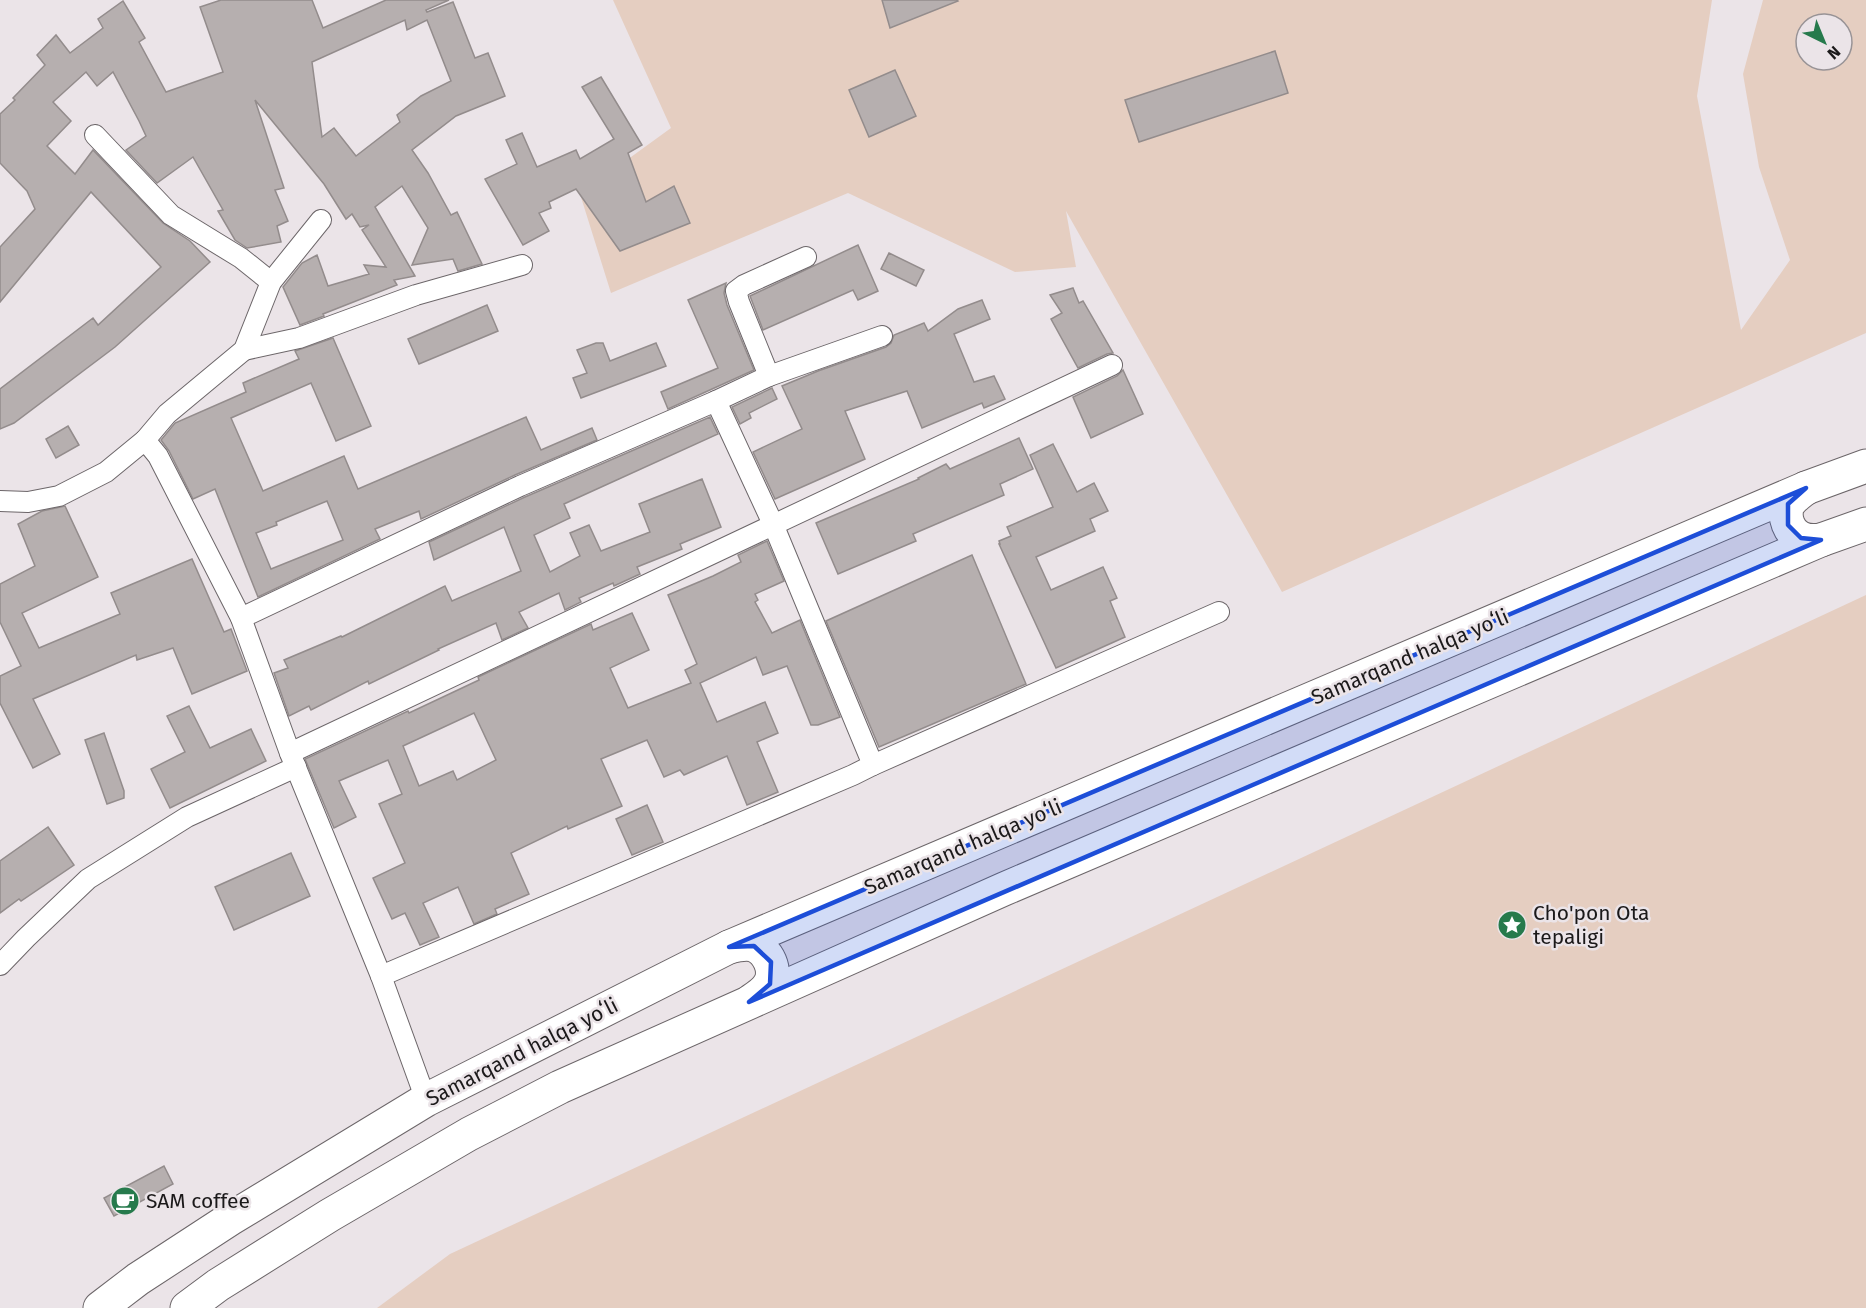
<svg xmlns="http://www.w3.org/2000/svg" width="1866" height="1308" font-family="'Fira Sans',sans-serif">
	<rect width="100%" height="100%" fill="#ebe4e8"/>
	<g fill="#e5cec1" fill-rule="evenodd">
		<path d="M 613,0 L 1712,0 L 1697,96 L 1741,330 L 1790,260 L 1759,167 L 1743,74 L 1763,0 L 1866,0 L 1866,333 L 1282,592 L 1066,211 L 1076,267 L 1015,272 L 848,193 L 611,293 L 580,194 L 671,128 ZM 1806,24 L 1842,24 L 1842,60 L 1806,60 Z"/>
		<polygon points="1866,595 1866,1308 377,1308 450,1254"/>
	</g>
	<g fill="#b6afaf" stroke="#938c8c" stroke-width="1.5" fill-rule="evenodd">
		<path d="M 221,0 L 312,0 L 323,28 L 386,0 L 449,0 L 426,10 L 427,12 L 453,2 L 475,58 L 488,53 L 505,96 L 456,116 L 412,150 L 428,173 L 451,215 L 457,212 L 482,264 L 458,271 L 453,259 L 412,265 L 428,228 L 402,186 L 375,207 L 415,276 L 394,280 L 397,285 L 323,314 L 324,316 L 300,325 L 283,287 L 302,263 L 317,255 L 328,286 L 369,274 L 364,265 L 386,267 L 362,230 L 369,225 L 360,227 L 352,214 L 346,219 L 324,184 L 255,100 L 284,188 L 275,190 L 288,221 L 277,226 L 281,242 L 247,248 L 235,240 L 218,211 L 223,210 L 193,157 L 157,183 L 126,150 L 146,136 L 139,121 L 113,72 L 97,86 L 86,72 L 53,102 L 71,121 L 47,146 L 75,174 L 93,150 L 163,223 L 190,241 L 210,262 L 115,347 L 14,423 L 0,429 L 0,389 L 93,318 L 98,325 L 161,267 L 91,192 L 0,302 L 0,247 L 35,209 L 27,191 L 0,163 L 0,114 L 15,100 L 13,98 L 45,65 L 37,55 L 56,35 L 70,53 L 103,28 L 98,19 L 123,1 L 145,38 L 139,42 L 166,92 L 223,72 L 200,7 ZM 405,20 L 407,30 L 427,20 L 451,81 L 421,96 L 397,115 L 400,122 L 356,156 L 334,128 L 322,137 L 312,62 Z"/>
		<polygon points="882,0 957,0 958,1 890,28"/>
		<polygon points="1275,51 1288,93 1139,142 1125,100"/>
		<polygon points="895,70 916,116 869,137 849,90"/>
		<polygon points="601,77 642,145 628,153 646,202 674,186 690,223 620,251 576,189 549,202 551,208 539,213 549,231 523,245 485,179 517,164 506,140 522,133 537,167 576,150 580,159 614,139 582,87"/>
		<polygon points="858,245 878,291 858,300 853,290 763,330 750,296"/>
		<polygon points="889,253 924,270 916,286 881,269"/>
		<polygon points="726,283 724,293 727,305 754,370 668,409 661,392 718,368 688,300"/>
		<polygon points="1073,288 1079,303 1083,301 1113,353 1107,354 1078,368 1051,319 1062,313 1050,295"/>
		<polygon points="982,300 990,319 954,334 974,382 994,376 1005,399 984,408 982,403 922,428 907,391 845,411 865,459 775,499 753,452 802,429 782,386 818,371 886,347 891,343 894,335 924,323 928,331 958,309"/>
		<polygon points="487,305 498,331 419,364 408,339"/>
		<path d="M 333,338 L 371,426 L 336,441 L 311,383 L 231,418 L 263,491 L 344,456 L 358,489 L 526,417 L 541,450 L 592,428 L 597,440 L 515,475 L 421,519 L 419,511 L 375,529 L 380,539 L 258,597 L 215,489 L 193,499 L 169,451 L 161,440 L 175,423 L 246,392 L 243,383 L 299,359 L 295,351 ZM 327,501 L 343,540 L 271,569 L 256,533 L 277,525 L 276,522 Z"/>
		<polygon points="596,343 603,343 610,361 656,343 666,366 581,398 573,378 587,373 577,350"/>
		<polygon points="1123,370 1143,414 1091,438 1073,397 1117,376"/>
		<polygon points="772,388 777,399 749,413 751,418 740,424 732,407"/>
		<polygon points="710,417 718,434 564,504 570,518 534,535 550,572 580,556 570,533 589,525 601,551 650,532 639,504 702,479 721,527 680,544 682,549 637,567 640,574 614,586 613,583 579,598 581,602 565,610 559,593 519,612 528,628 502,640 496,623 438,649 439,650 369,684 368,681 311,710 309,706 289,716 274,673 288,668 284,660 341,636 342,637 445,586 452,601 521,571 504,527 434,560 429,542 525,497"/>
		<polygon points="68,426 79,445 56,458 46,439"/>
		<polygon points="1019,438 1033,469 1000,484 1004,495 913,534 916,541 838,574 816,523 919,479 918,478 946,464 950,469"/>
		<polygon points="1053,444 1077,492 1094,483 1108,511 1090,519 1095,531 1036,557 1051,590 1103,567 1117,598 1110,601 1125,637 1056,668 999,544 1000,544 999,541 1011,536 1007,527 1053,507 1030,455"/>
		<polygon points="65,506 98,577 22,613 39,648 120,614 111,593 192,559 224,632 231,629 247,671 192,694 173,648 137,660 136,655 33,699 60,754 33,768 0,703 0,676 21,666 0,622 0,584 35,566 18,524 42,511"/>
		<path d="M 767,541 L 784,581 L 755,594 L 758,600 L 755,602 L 772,633 L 800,620 L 840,717 L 818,725 L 811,725 L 787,666 L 763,675 L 756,657 L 700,683 L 717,722 L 765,702 L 778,733 L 757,742 L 778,792 L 747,805 L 727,756 L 684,775 L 680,770 L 664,777 L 647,740 L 601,759 L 622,806 L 568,829 L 567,826 L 511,853 L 529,894 L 495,909 L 497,914 L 474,924 L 458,887 L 423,903 L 439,937 L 420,945 L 405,913 L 392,919 L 373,878 L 405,863 L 379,804 L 402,794 L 388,760 L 339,781 L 356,817 L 334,828 L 305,759 L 408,711 L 409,713 L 479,680 L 478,677 L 591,624 L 593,630 L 632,613 L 649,650 L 610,668 L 628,708 L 691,683 L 685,670 L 697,664 L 668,595 L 713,576 L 741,562 L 738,555 ZM 474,713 L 496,760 L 457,780 L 453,771 L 419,786 L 403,746 Z"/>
		<polygon points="972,555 1026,684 879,747 826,621"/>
		<polygon points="189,706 210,748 251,729 266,761 170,808 151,769 185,752 167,716"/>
		<polygon points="104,733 124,791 124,798 107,804 85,740"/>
		<polygon points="647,805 663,842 632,855 616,819"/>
		<polygon points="48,827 74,865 21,901 19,899 0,913 0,861"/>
		<polygon points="291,853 310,896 234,930 215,887"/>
		<polygon points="164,1166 173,1184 114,1216 104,1198"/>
	</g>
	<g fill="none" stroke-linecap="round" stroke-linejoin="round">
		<g stroke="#6c6669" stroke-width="22">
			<g id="minor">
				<polyline points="95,135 171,215 241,258 271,282"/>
				<polyline points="244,350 299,338 416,295 522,265"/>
				<polyline points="769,376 882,336"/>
				<polyline points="716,401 769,376 739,302 736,291 744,285 806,257"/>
				<polyline points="145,440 167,414 244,350 271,282 321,220"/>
				<polyline points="0,501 28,502 59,496 106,472 145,440 158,456 241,618 290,753 381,976 426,1100"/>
				<polyline points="241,618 520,486 716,401 773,524 873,765 853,775 381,976"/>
				<polyline points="290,753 1112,365"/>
				<polyline points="873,765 1219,612"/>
				<polyline points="0,965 26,938 88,879 187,817 296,767"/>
			</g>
		</g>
		<g stroke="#6c6669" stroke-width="35">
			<g id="trunk">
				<path d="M 1806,488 C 1800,493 1792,498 1788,505 C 1783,517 1789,533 1801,538 C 1807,541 1814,541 1821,540"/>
				<path d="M 729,947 C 737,945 745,943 753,945 C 768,950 778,971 769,985 C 765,992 757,997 751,1001"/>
				<polyline points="100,1308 138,1279 230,1219 426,1100 729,947 1806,488 1866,466"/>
				<polyline points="187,1308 218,1285 330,1215 469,1134 560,1087 1004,889 1821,540 1866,524"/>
			</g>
		</g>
		<use href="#minor" stroke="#fff" stroke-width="20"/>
		<use href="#trunk" stroke="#fff" stroke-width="33"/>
	</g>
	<path fill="#1d4ed8" fill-opacity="0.2" stroke="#1d4ed8" stroke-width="4.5" stroke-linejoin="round" d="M 1806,488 L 1788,504 L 1788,525 L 1801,538 L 1821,540 L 749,1002 L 770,984 L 771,962 L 754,946 L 729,947 Z"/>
	<defs>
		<g id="sight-disc" transform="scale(1.5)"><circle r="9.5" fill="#267a4c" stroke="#ebe4e8"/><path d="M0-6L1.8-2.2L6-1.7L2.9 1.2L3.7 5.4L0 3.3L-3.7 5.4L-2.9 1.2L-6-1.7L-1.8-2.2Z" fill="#fff"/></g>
		<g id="cafe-disc" transform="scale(1.5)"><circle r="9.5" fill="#267a4c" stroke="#ebe4e8"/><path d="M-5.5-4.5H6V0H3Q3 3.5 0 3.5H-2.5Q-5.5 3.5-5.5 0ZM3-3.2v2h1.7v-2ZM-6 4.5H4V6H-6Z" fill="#fff"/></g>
	</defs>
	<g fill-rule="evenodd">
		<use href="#sight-disc" x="1512" y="925"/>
		<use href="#cafe-disc" x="125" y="1201"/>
	</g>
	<g text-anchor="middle" stroke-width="5" stroke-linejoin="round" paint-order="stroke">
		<g font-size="21" fill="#1b191a" stroke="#ebe4e8">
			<text transform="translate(1410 657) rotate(-23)" y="7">Samarqand halqa yoʻli</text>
			<text transform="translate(963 847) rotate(-23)" y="7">Samarqand halqa yoʻli</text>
			<text transform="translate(522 1052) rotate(-27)" y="7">Samarqand halqa yoʻli</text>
		</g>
		<g font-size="21" fill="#1b191a" stroke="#ebe4e8" text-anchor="start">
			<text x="1533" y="920">Cho'pon Ota<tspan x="1533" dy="24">tepaligi</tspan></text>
			<text x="146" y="1208">SAM coffee</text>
		</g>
	</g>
	<g transform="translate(1824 42) rotate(137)"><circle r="28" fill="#ebe4e8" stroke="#989396" stroke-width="1.5"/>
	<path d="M0-4.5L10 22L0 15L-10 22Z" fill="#267a4c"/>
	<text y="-9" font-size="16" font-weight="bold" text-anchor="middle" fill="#1b191a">N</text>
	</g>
</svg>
